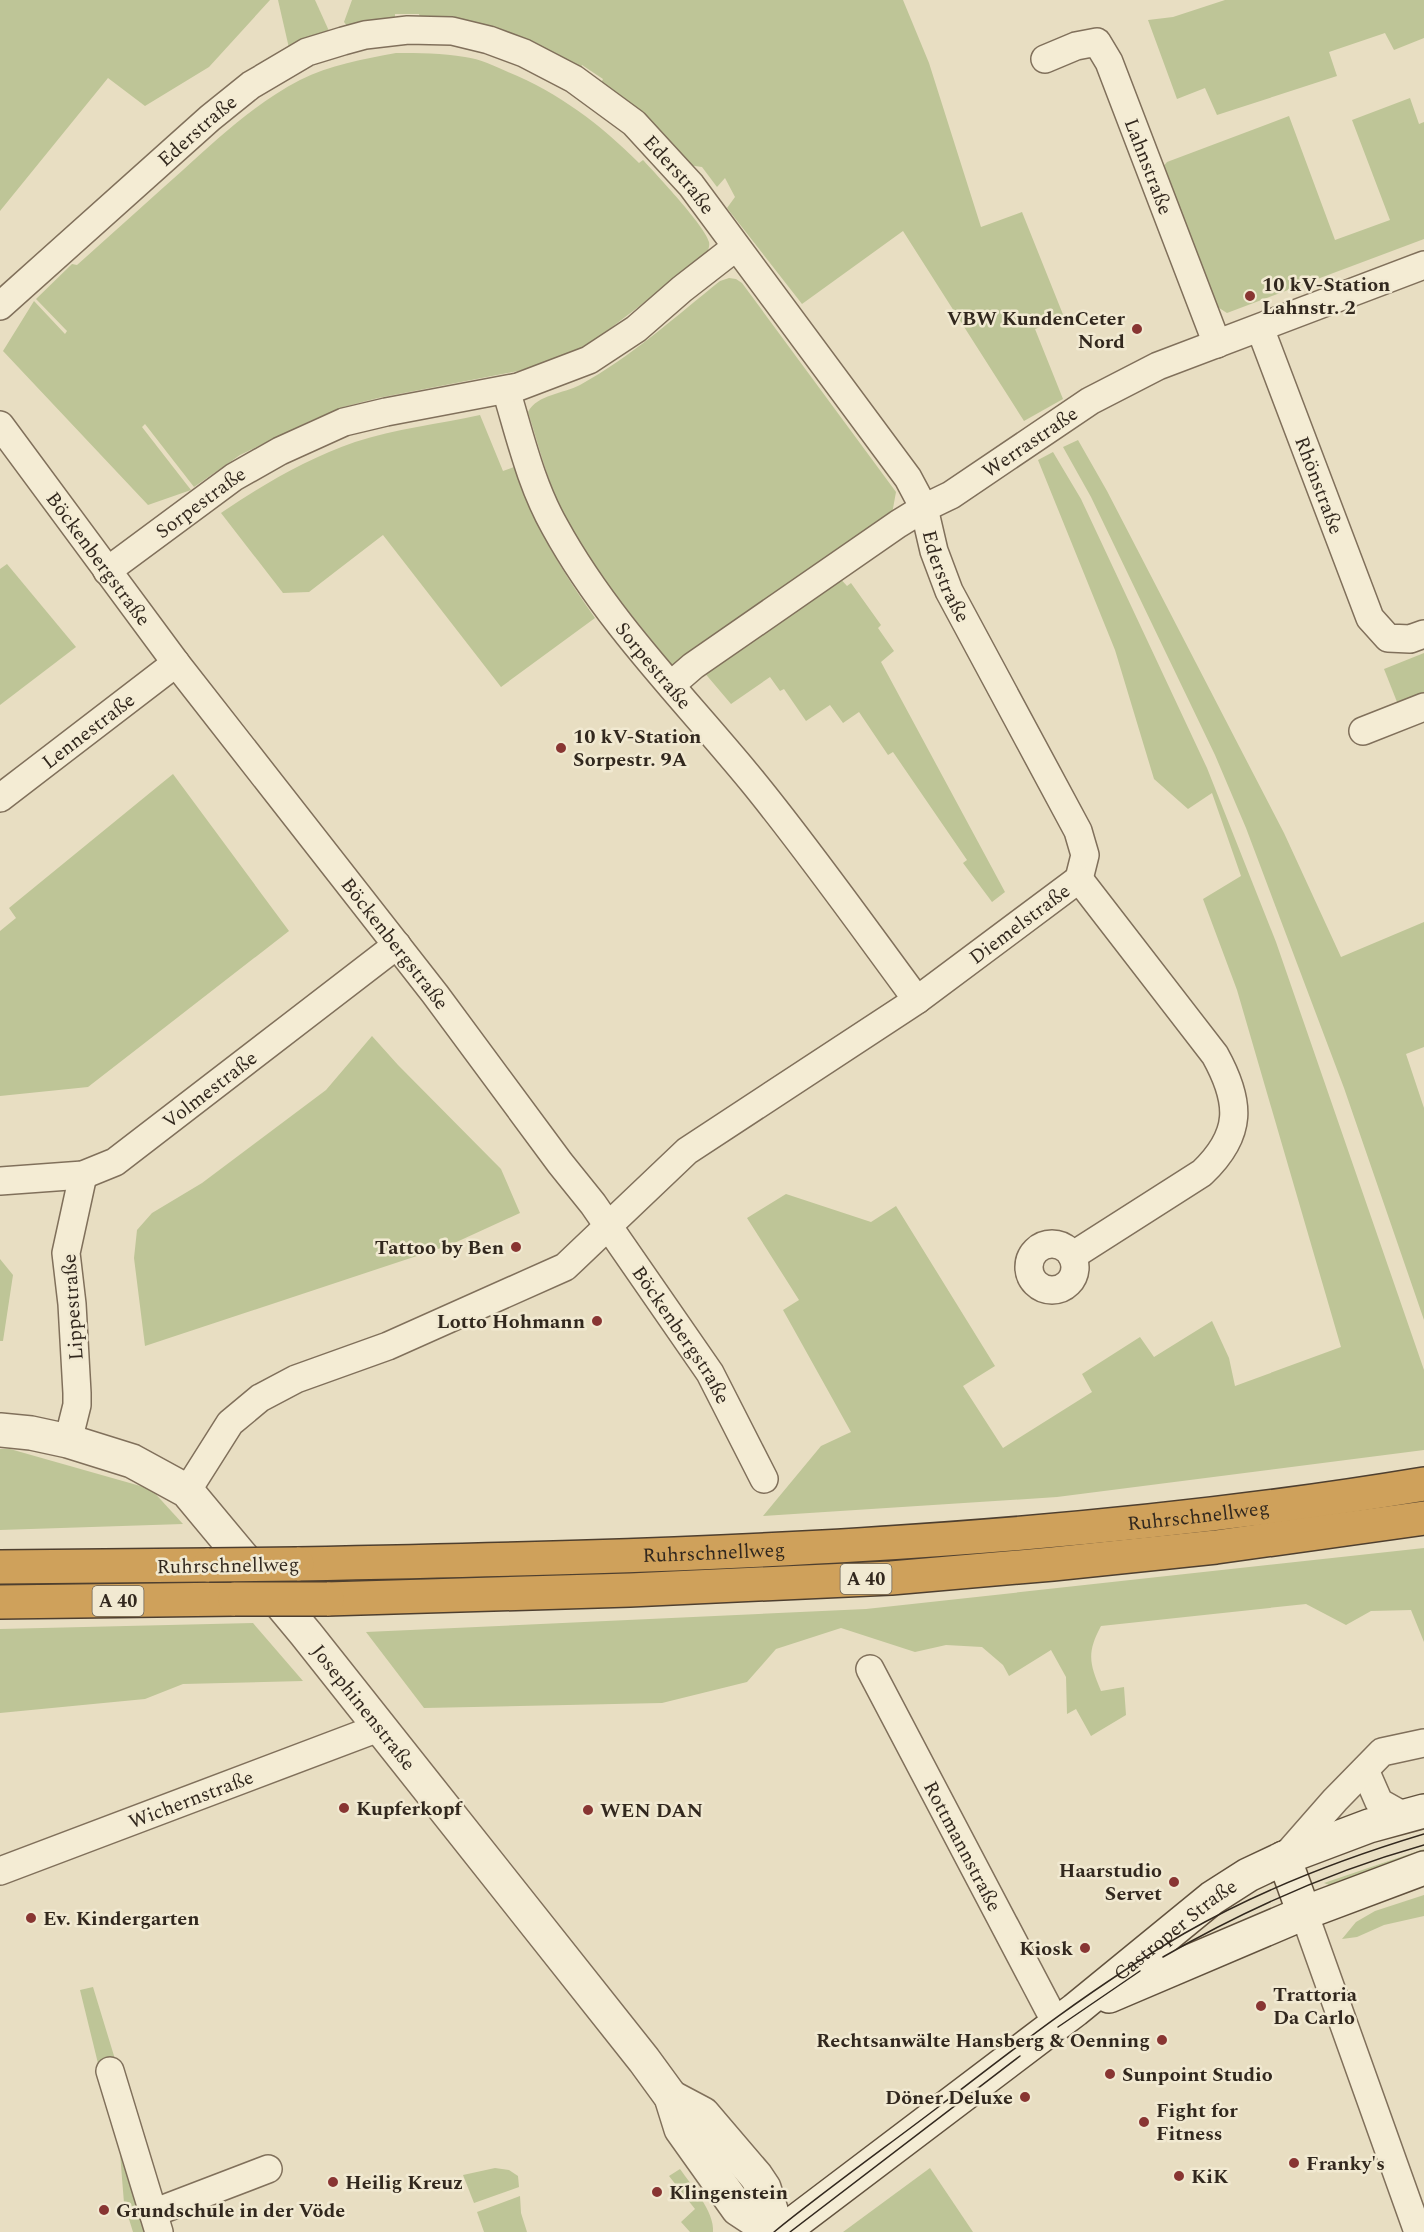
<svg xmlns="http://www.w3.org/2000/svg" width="1424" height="2232" font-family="Spectral,serif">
	<rect width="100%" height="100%" fill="#e8dec2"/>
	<g fill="#bec597">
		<polygon points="0,0 270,0 209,67 145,106 108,78 0,211"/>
		<polygon points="278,0 315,0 329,31 289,48"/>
		<polygon points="352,0 903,0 929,63 981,227 1022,212 1064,317 1035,329 1063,399 1024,421 903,231 802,304 727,208 735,197 725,178 717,187 702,167 688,165 601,83 603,79 582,65 580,69 420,18 419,14 395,14 395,19 348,27 344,22"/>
		<polygon points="1225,0 1424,0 1424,38 1394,50 1385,33 1329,52 1337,76 1217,115 1205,88 1177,99 1148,20 1173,17"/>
		<path d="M 396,53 C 419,53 442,53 465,57 C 480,59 495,66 508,72 C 559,93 600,124 639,163 L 643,160 C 655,173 706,227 709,242 C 710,247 708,251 705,256 L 595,340 L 565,358 L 518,371 L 378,398 L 343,407 L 310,421 L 240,455 L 194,487 L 145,424 L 142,427 L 191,490 L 148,505 L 3,351 L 34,301 L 65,334 L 67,331 L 36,299 L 72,264 L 77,265 C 113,233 148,201 183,170 C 219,137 256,103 300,80 C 330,65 363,59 396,53 Z"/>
		<polygon points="1410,98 1419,124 1424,122 1424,239 1227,313 1216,306 1162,168 1167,162 1289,116 1335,240 1390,220 1352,120"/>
		<path d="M 729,278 L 736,279 L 742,283 L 896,492 L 892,514 L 673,666 C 633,617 592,569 563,512 C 547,481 539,446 528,412 C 538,394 563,394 580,385 C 631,357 675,317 720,281 Z"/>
		<path d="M 480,415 L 503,471 L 514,467 C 534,526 560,568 595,618 L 501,687 L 383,535 L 309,592 L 283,593 L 221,513 C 262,485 308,458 355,442 C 395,429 439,424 480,415 Z"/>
		<polygon points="1078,440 1107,491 1284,833 1341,957 1424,922 1424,1047 1406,1054 1424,1108 1424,1320 1344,1088 1246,828 1215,755 1091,497 1063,447"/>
		<polygon points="1053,452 1081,499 1207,768 1276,942 1424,1370 1424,1450 1057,1497 763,1516 821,1446 851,1432 783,1310 799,1300 747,1218 786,1194 871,1222 896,1206 995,1366 963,1386 1003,1448 1092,1392 1082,1374 1140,1337 1154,1357 1212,1321 1229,1358 1235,1386 1341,1347 1237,990 1203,899 1241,876 1212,793 1188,809 1154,779 1115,650 1038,460"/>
		<polygon points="7,564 76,647 0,705 0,569"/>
		<polygon points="838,576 847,586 851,583 881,625 878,628 894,651 881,662 1005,892 992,902 963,863 967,860 893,752 888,755 859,712 843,723 830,705 806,721 784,689 780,691 770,677 731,704 703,671"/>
		<polygon points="1424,653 1424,698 1399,707 1384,669"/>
		<polygon points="173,774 289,931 88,1087 0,1096 0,931 16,918 9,908"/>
		<polygon points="372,1036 398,1065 501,1169 520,1213 450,1245 145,1346 134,1258 137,1230 152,1213 202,1183 326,1090"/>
		<polygon points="0,1259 13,1275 3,1341 0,1341"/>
		<polygon points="0,1449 10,1449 151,1489 183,1524 0,1530"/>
		<path d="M 1424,1548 L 1424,1642 L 1411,1610 L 1371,1611 L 1346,1625 L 1306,1604 L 1101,1626 C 1086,1654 1090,1664 1101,1691 L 1124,1687 L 1126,1715 L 1091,1736 L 1076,1709 L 1067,1714 L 1066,1677 L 1051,1650 L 1009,1676 L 1003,1665 L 982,1647 L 946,1645 L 915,1652 L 841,1628 L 776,1649 L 747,1682 L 662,1703 L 424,1708 L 366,1632 L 866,1609 Z"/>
		<polygon points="253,1623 303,1681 183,1684 145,1699 0,1713 0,1629"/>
		<polygon points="1424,1849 1424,1856 1341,1883 1329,1885 1324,1883"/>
		<polygon points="1424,1895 1424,1916 1384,1925 1357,1937 1342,1939 1356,1922 1375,1911"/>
		<polygon points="93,1987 118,2069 150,2232 133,2232 124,2203 120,2153 80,1990"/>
		<polygon points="495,2168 509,2170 518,2176 519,2187 474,2203 463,2175"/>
		<polygon points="930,2168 973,2232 843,2232"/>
		<path d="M 680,2169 C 691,2185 715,2212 713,2232 L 690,2232 L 681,2222 L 695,2209 L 669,2176 Z"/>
		<polygon points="520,2196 521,2213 527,2232 484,2232 477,2212"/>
	</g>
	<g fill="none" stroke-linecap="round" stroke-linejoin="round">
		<g stroke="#80705b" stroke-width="30">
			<g id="minor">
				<path id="s1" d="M 1045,59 L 1076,46 L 1097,42 L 1109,62 L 1217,344"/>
				<path id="s2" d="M 0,306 L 210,118 L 251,85 L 307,52 L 343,41 L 365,35 L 408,30 L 452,31 L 489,40 L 524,53 L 574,79 L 634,123 L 691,185 L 908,478 L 924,508 L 934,551 L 949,591 L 1078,831 L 1085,855 L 1079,879"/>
				<path id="s3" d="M 1260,328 L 1370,618 L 1388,638 L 1410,639 L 1424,634"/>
				<path id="s4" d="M 506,390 C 520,436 531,485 555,527 C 607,622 685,699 753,782 C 810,852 863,927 917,1000"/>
				<path id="s5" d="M 0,425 L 176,663 L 435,994 L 560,1163 L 593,1204 L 710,1373 L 764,1479"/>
				<path id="s6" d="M 107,571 L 234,477 L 280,451 L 344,422 L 386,412 L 518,387 L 589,360 L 636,329 L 682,289 L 736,247"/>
				<path id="s7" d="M 671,685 L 693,666 L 898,524 L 924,508 L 951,495 L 1090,401 L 1158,366 L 1424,265"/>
				<polyline points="1363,731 1424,707"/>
				<path id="s8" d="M 0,798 L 176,663"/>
				<path id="s9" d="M 0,1181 L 83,1175 L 115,1162 L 397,945"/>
				<circle cx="1052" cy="1267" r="23"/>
				<path d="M 1072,1256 L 1202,1173 C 1243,1134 1241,1102 1215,1055 L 1079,879"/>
				<polyline points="68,1441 77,1405 77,1393 72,1304 66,1253 83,1175"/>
				<path id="s10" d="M 187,1491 L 230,1423 L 260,1398 L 296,1379 L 388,1346 L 565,1267 L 687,1151 L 917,1000 L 1079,879"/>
				<path id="s11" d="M 870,1669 L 1056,2023"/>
				<polyline points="1365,1770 1379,1802 1404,1816"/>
				<polyline points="1285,1857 1335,1800 1382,1752 1424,1743"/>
				<path id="s12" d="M 0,1871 L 381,1727"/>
				<polyline points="1304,1913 1418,2232"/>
				<polyline points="110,2071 159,2232"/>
				<polyline points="153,2213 268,2169"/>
			</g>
		</g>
		<g stroke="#80705b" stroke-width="36">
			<g id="tertiary">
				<path id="s13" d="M 0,1430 L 31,1433 L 68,1441 L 132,1461 L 187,1491 L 306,1634 L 644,2060 L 671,2097 L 681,2129 L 738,2209 L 773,2232"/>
				<polyline points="671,2097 703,2114 756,2176 764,2188 778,2232"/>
			</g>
		</g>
		<g stroke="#62523e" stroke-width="36">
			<g id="secondary">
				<polyline points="1284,1858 1304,1913"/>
				<polyline points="1109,1996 1304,1913 1424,1868"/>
				<path id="s14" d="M 782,2232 L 1075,2010 L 1212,1898 L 1248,1875 L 1284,1858 L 1369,1826 L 1424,1811"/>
			</g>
		</g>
		<g stroke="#4e3f2f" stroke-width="36">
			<g id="motorway">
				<path id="s15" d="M 297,1564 C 673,1557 1052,1546 1424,1484"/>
				<polyline points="0,1567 209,1565"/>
				<polyline points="327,1599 630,1590 891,1578 1053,1564 1216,1547 1424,1518"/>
				<polyline points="0,1602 235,1599"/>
			</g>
		</g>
		<use href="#minor" stroke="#f4ecd4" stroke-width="27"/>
		<use href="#tertiary" stroke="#f4ecd4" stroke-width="33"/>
		<use href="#secondary" stroke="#f4ecd4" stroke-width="33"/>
		<use href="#motorway" stroke="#cfa15b" stroke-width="33"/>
		<g stroke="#32281e" stroke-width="1.5">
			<path d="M 1163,1957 C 1246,1909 1332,1871 1424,1845"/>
			<polyline points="1058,2027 1140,1971"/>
			<path d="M 774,2232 C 827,2189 883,2149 937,2108 C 1017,2046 1097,1984 1185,1933 C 1260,1890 1341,1859 1424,1834"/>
			<polyline points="790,2232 1020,2056"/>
		</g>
		<g stroke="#4e3f2f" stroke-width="36" stroke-linecap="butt">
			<g id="motorway-bridge">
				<polyline points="209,1565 297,1564"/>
				<polyline points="235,1599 327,1599"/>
			</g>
		</g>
		<use href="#motorway-bridge" stroke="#cfa15b" stroke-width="33"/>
	</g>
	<g fill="#883532" stroke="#f1e9d1" stroke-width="2">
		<circle cx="1250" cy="296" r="6"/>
		<circle cx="1137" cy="329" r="6"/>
		<circle cx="561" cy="748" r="6"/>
		<circle cx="516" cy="1247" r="6"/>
		<circle cx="597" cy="1321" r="6"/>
		<circle cx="344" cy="1808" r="6"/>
		<circle cx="588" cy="1810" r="6"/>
		<circle cx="1174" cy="1882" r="6"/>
		<circle cx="31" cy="1918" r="6"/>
		<circle cx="1085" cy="1948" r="6"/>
		<circle cx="1261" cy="2006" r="6"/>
		<circle cx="1162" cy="2040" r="6"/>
		<circle cx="1110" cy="2074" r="6"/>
		<circle cx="1025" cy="2097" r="6"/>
		<circle cx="1144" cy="2122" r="6"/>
		<circle cx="1294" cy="2163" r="6"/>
		<circle cx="1179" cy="2176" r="6"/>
		<circle cx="333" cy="2182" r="6"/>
		<circle cx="657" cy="2192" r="6"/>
		<circle cx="104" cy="2210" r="6"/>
	</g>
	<g text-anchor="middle" stroke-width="5" stroke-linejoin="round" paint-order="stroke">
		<g fill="#f1e9d1" stroke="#6b6254" stroke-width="1.5">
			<rect x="840.5" y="1564" width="51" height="30" rx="4.5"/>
			<rect x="92.5" y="1586" width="51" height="30" rx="4.5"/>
		</g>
		<g font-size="18" font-weight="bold" fill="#32281e">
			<text x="866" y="1585">A 40</text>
			<text x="118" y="1607">A 40</text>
		</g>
		<g font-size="20" fill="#32281e" stroke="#f1e9d1">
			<text dy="7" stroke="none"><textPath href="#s2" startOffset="264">Ederstraße</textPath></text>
			<text dy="7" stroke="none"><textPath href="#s1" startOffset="190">Lahnstraße</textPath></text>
			<text dy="7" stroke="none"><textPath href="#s2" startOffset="822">Ederstraße</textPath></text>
			<text dy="7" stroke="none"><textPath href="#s7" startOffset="434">Werrastraße</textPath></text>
			<text dy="7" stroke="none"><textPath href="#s3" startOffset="168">Rhönstraße</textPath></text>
			<text dy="7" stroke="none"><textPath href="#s6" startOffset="116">Sorpestraße</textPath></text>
			<text dy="7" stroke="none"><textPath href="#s5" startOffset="166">Böckenbergstraße</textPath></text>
			<text dy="7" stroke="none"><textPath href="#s2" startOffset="1308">Ederstraße</textPath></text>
			<text dy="7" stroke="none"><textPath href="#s4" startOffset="316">Sorpestraße</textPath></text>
			<text dy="7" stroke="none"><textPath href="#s8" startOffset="111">Lennestraße</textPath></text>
			<text dy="7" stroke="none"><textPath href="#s10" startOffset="1023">Diemelstraße</textPath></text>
			<text dy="7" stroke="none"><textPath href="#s5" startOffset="652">Böckenbergstraße</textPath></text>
			<text dy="7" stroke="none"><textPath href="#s9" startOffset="237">Volmestraße</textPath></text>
			<text transform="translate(72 1307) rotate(-94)" y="7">Lippestraße</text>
			<text dy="7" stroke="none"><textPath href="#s5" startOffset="1137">Böckenbergstraße</textPath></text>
			<text dy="7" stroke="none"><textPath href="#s15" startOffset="903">Ruhrschnellweg</textPath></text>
			<text dy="7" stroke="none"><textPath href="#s15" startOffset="417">Ruhrschnellweg</textPath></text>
			<text transform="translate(228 1565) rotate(-1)" y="7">Ruhrschnellweg</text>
			<text dy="7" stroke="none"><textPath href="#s13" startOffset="478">Josephinenstraße</textPath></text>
			<text dy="7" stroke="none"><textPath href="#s12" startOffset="204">Wichernstraße</textPath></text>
			<text dy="7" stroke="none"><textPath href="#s11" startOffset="200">Rottmannstraße</textPath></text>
			<text dy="7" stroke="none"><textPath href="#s14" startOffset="496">Castroper Straße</textPath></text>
		</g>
		<g font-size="20" font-weight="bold" fill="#32281e" stroke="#f1e9d1" text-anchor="start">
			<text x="1262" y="291">10 kV-Station<tspan x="1262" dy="23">Lahnstr. 2</tspan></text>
			<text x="1125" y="325" text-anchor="end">VBW KundenCeter<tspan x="1125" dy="23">Nord</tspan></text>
			<text x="573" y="743">10 kV-Station<tspan x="573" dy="23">Sorpestr. 9A</tspan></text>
			<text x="504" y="1254" text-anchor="end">Tattoo by Ben</text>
			<text x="585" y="1328" text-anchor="end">Lotto Hohmann</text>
			<text x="356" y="1815">Kupferkopf</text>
			<text x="600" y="1817">WEN DAN</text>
			<text x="1162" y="1877" text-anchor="end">Haarstudio<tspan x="1162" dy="23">Servet</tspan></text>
			<text x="43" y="1925">Ev. Kindergarten</text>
			<text x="1073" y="1955" text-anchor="end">Kiosk</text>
			<text x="1273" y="2001">Trattoria<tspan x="1273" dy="23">Da Carlo</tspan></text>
			<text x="1150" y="2047" text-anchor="end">Rechtsanwälte Hansberg &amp; Oenning</text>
			<text x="1122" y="2081">Sunpoint Studio</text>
			<text x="1013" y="2104" text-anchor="end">Döner Deluxe</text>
			<text x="1156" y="2117">Fight for<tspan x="1156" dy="23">Fitness</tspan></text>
			<text x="1306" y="2170">Franky's</text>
			<text x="1191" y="2183">KiK</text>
			<text x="345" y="2189">Heilig Kreuz</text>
			<text x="669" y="2199">Klingenstein</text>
			<text x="116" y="2217">Grundschule in der Vöde</text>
		</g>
	</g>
</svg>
